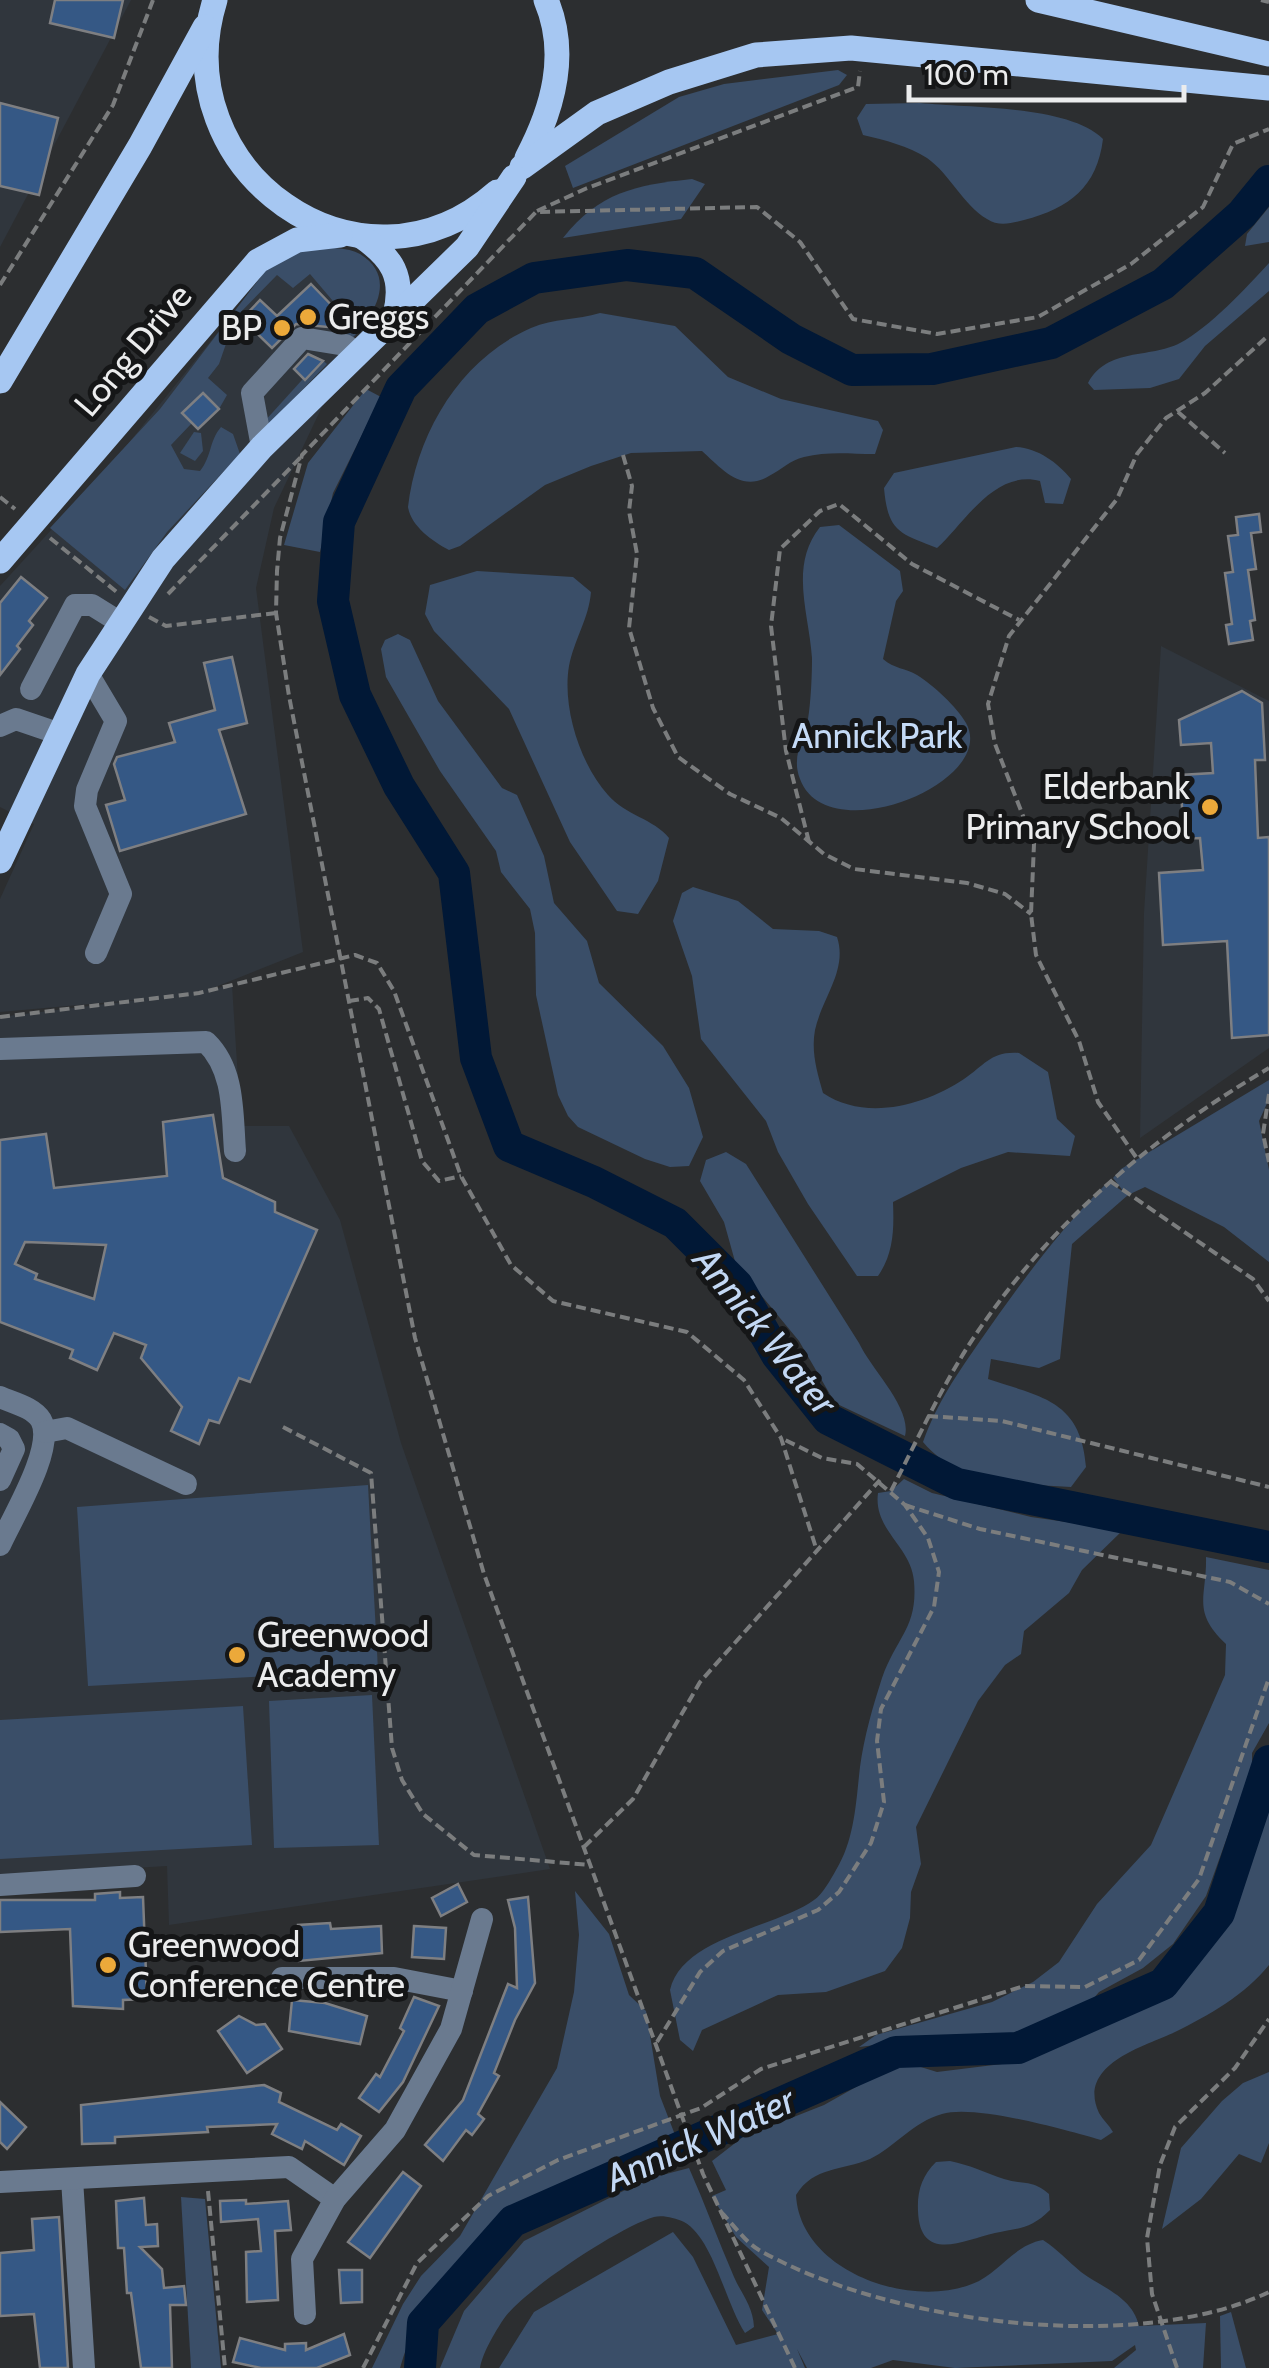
<svg xmlns="http://www.w3.org/2000/svg" width="1269" height="2368" font-family="Cabin,sans-serif">
	<rect width="100%" height="100%" fill="#2c2e30"/>
	<g fill="#30363d">
		<polygon points="0,0 131,0 0,247"/>
		<polygon points="305,256 367,312 274,508 256,588 303,952 208,990 232,985 241,1126 289,1126 340,1220 401,1443 550,1869 169,1925 167,1866 0,1876 0,1017 146,999 0,1012 0,899 34,824 0,807 0,586 115,460 251,291"/>
		<polygon points="1161,646 1269,701 1269,1048 1140,1138 1144,913"/>
	</g>
	<g fill="#3a4e68">
		<polygon points="838,70 847,75 839,85 573,188 565,166 679,97 724,84"/>
		<path d="M 920,103 C 968,108 1069,105 1103,139 C 1097,187 1070,208 1024,220 C 1012,223 999,227 987,219 C 963,205 950,174 927,158 C 908,146 885,140 863,135 L 857,118 L 866,104 Z"/>
		<path d="M 692,179 L 705,184 L 681,219 L 563,238 C 599,192 636,185 692,179 Z"/>
		<polygon points="1269,207 1269,242 1245,246 1247,234"/>
		<path d="M 313,246 C 327,248 348,247 360,254 C 401,279 370,322 345,345 L 332,323 L 344,314 L 310,274 L 293,288 L 277,275 L 235,318 L 219,364 L 208,378 L 227,395 L 219,409 L 183,413 L 192,423 L 171,445 L 184,469 L 200,471 C 212,456 209,441 221,427 L 233,434 L 240,454 L 167,532 L 125,590 L 50,528 L 160,409 L 272,262 Z"/>
		<path d="M 1269,263 L 1269,291 L 1205,346 L 1179,379 L 1150,388 L 1094,390 L 1088,383 C 1108,347 1149,359 1180,343 C 1209,328 1247,287 1269,263 Z"/>
		<path d="M 600,313 L 675,326 L 728,377 L 781,399 L 878,421 L 883,430 L 875,454 C 850,454 828,451 804,457 C 790,460 781,470 769,476 C 741,493 721,468 702,451 L 631,453 L 591,466 L 545,485 L 460,546 L 449,550 C 432,541 411,526 408,507 C 417,433 460,359 531,328 C 554,318 577,320 600,313 Z"/>
		<polygon points="321,359 327,364 268,426 263,423"/>
		<polygon points="366,389 381,397 333,493 320,552 284,545 308,463"/>
		<polygon points="194,432 201,433 203,451 195,461 180,453"/>
		<path d="M 1016,447 C 1038,448 1058,463 1071,479 L 1063,504 L 1045,503 L 1040,481 C 994,469 964,524 937,548 C 899,533 888,532 884,488 L 894,473 Z"/>
		<path d="M 839,525 L 900,571 L 903,591 L 896,601 L 883,659 C 894,669 906,668 917,675 C 933,685 957,707 966,723 C 999,782 827,852 800,779 C 790,754 807,735 809,712 C 811,695 812,675 812,658 C 809,613 789,566 820,527 Z"/>
		<path d="M 477,571 L 573,577 L 591,592 C 589,618 574,640 569,666 C 562,707 580,764 608,795 C 625,815 654,819 669,838 L 658,881 L 638,914 L 617,911 L 570,842 L 509,709 L 434,631 L 425,614 L 430,585 Z"/>
		<polygon points="398,634 410,640 438,701 502,788 517,795 544,856 554,903 587,941 599,983 663,1046 689,1088 703,1137 689,1166 670,1167 645,1159 578,1127 568,1116 558,1095 536,995 535,933 530,909 501,872 496,851 440,771 386,677 381,649 385,640"/>
		<path d="M 693,887 L 738,901 L 773,929 L 819,931 L 837,937 C 848,970 822,998 815,1030 C 811,1052 817,1072 823,1093 C 866,1122 925,1105 964,1079 C 985,1065 991,1051 1019,1053 L 1048,1072 L 1057,1119 L 1075,1136 L 1070,1156 L 1008,1152 L 961,1168 L 893,1202 C 894,1229 894,1253 878,1276 L 857,1276 L 808,1204 L 778,1152 L 766,1121 L 701,1039 L 692,976 L 673,921 L 682,893 Z"/>
		<path d="M 1269,1080 L 1269,1099 L 1259,1121 L 1269,1170 L 1269,1262 L 1224,1227 L 1145,1187 L 1128,1195 L 1072,1244 L 1060,1359 L 1039,1368 L 991,1359 L 988,1379 C 1041,1397 1081,1400 1086,1467 L 1071,1487 C 1022,1484 957,1484 923,1442 C 938,1401 956,1376 980,1341 C 1020,1284 1058,1231 1108,1182 L 1124,1192 L 1113,1178 L 1121,1169 Z"/>
		<path d="M 726,1152 L 746,1164 L 859,1343 C 871,1369 912,1408 905,1436 L 835,1403 L 799,1341 L 736,1265 L 724,1222 L 700,1181 L 706,1160 Z"/>
		<path d="M 904,1479 L 932,1493 L 1031,1517 L 1123,1530 L 1082,1570 L 1069,1593 L 1024,1631 L 1021,1654 L 1005,1665 L 978,1701 L 916,1827 L 921,1864 L 911,1892 L 910,1918 L 902,1948 L 885,1971 L 826,1992 L 778,1995 L 702,2030 L 693,2051 L 680,2040 L 670,1990 C 682,1937 775,1928 814,1900 C 822,1895 831,1879 836,1870 C 855,1839 856,1801 860,1767 C 864,1737 873,1706 882,1678 C 897,1636 918,1628 914,1581 C 911,1546 873,1530 878,1493 L 891,1491 Z"/>
		<polygon points="368,1485 378,1670 88,1686 77,1507"/>
		<path d="M 1206,1557 L 1269,1570 L 1269,1723 L 1252,1753 L 1252,1768 L 1206,1896 L 1173,1944 L 1143,1968 L 1099,1992 L 1082,2012 L 993,2039 L 931,2047 L 892,2043 L 859,2047 L 876,2035 L 992,2002 L 1033,1982 L 1059,1962 L 1097,1904 L 1151,1845 L 1225,1675 L 1226,1644 C 1191,1611 1207,1597 1206,1557 Z"/>
		<polygon points="372,1695 379,1845 274,1848 269,1701"/>
		<polygon points="243,1706 252,1845 0,1859 0,1720"/>
		<path d="M 1269,1805 L 1269,1965 C 1246,1994 1208,2016 1175,2032 C 1146,2046 1076,2064 1099,2113 C 1103,2120 1109,2125 1113,2132 L 1101,2140 C 1066,2130 975,2104 942,2114 C 913,2122 895,2147 870,2159 C 842,2171 814,2166 796,2195 C 800,2271 909,2309 972,2284 C 999,2274 1013,2245 1043,2240 C 1057,2249 1068,2261 1081,2272 C 1102,2288 1132,2296 1139,2326 L 1206,2323 L 1203,2368 L 1114,2368 L 1136,2350 L 1135,2345 L 1112,2361 L 955,2368 L 893,2360 L 871,2368 L 807,2368 L 797,2349 L 805,2368 L 499,2368 L 534,2312 L 673,2232 L 693,2257 L 736,2345 L 778,2334 L 762,2310 L 769,2267 L 736,2237 L 712,2196 L 726,2190 L 712,2161 L 743,2137 L 824,2105 L 895,2065 L 911,2064 L 937,2072 L 1018,2062 L 1157,2002 L 1200,1962 L 1213,1943 L 1257,1846 Z"/>
		<path d="M 575,1891 L 609,1934 L 629,1995 L 646,2011 L 660,2096 L 677,2140 C 554,2188 440,2228 400,2368 L 372,2368 L 403,2304 L 421,2276 L 460,2236 L 557,2068 L 574,1992 L 579,1935 Z"/>
		<polygon points="1269,2072 1269,2143 1261,2163 1239,2154 1201,2199 1162,2229 1181,2148 1222,2101 1243,2083"/>
		<path d="M 950,2161 C 970,2165 986,2173 1004,2179 C 1023,2185 1032,2179 1049,2194 L 1050,2210 C 1031,2229 1019,2228 995,2233 C 964,2240 920,2264 918,2211 C 917,2191 922,2176 936,2162 Z"/>
		<path d="M 689,2168 C 705,2204 718,2240 734,2277 C 742,2295 753,2306 754,2327 L 745,2333 C 725,2302 713,2238 684,2222 C 675,2218 663,2215 654,2217 C 621,2226 522,2291 503,2320 C 495,2332 482,2354 480,2368 L 440,2368 L 464,2311 L 524,2241 L 647,2179 Z"/>
		<polygon points="181,2197 205,2199 221,2368 191,2368"/>
		<polygon points="1231,2312 1246,2368 1221,2368 1220,2316"/>
	</g>
	<g fill="none" stroke-linecap="round" stroke-linejoin="round">
		<g stroke="#011836" stroke-width="32">
			<polyline points="1269,181 1242,214 1163,284 1051,343 932,369 852,370 791,339 695,273 627,265 534,278 477,309 401,388 339,522 333,601 355,695 399,786 454,873 476,1058 509,1146 594,1182 675,1223 737,1285 777,1355 828,1419 957,1484 1269,1547"/>
			<polyline points="420,2368 423,2323 513,2221 896,2052 1018,2048 1163,1984 1219,1913 1269,1761"/>
		</g>
	</g>
	<g fill="#355885" stroke="#7e7f82" stroke-width="2.5" fill-rule="evenodd">
		<polygon points="55,0 123,0 114,38 50,23"/>
		<polygon points="0,103 58,118 39,195 0,186"/>
		<polygon points="311,284 340,314 328,327 296,324 272,348 242,319 260,300 277,316"/>
		<polygon points="308,354 323,361 305,380 294,369"/>
		<polygon points="203,393 219,409 198,429 182,413"/>
		<polygon points="1259,514 1261,532 1251,533 1256,569 1248,570 1255,620 1250,621 1253,640 1229,644 1226,625 1232,624 1225,573 1233,572 1228,536 1238,535 1236,517"/>
		<polygon points="21,577 47,598 29,621 33,625 17,646 20,649 0,675 0,603"/>
		<polygon points="232,657 247,723 219,730 246,814 120,851 106,805 125,800 114,764 117,757 175,742 169,723 215,710 204,663"/>
		<polygon points="1242,691 1262,703 1265,760 1255,760 1258,838 1269,837 1269,1035 1232,1038 1227,941 1163,945 1159,873 1203,870 1200,838 1184,839 1180,775 1213,773 1211,743 1181,745 1179,720"/>
		<path d="M 213,1115 L 223,1178 L 275,1202 L 275,1212 L 317,1230 L 250,1382 L 239,1378 L 219,1423 L 209,1420 L 199,1444 L 171,1431 L 182,1407 L 141,1358 L 146,1345 L 114,1333 L 97,1370 L 70,1358 L 73,1350 L 0,1322 L 0,1140 L 46,1134 L 54,1188 L 167,1176 L 163,1122 ZM 25,1242 L 106,1245 L 94,1299 L 35,1279 L 37,1274 L 15,1264 Z"/>
		<polygon points="458,1884 467,1902 441,1916 432,1898"/>
		<polygon points="120,1892 120,1898 143,1897 147,1999 123,2000 123,2009 73,2006 70,1929 0,1932 0,1900 95,1900 95,1894"/>
		<polygon points="528,1897 535,1983 515,2020 494,2073 499,2076 478,2114 484,2119 472,2135 466,2130 443,2161 425,2145 463,2100 508,1984 517,1988 515,1928 508,1900"/>
		<polygon points="330,1923 331,1929 381,1926 382,1953 299,1961 298,1925"/>
		<polygon points="414,1926 446,1928 444,1959 412,1957"/>
		<polygon points="414,1997 439,2006 403,2082 379,2112 359,2098 376,2074 380,2077 404,2031 400,2028"/>
		<polygon points="292,2000 325,2003 367,2016 360,2044 289,2031"/>
		<polygon points="239,2016 256,2025 265,2024 282,2049 247,2073 218,2031"/>
		<polygon points="264,2085 281,2093 279,2102 337,2130 341,2124 361,2136 344,2165 305,2141 302,2149 272,2134 277,2124 207,2127 208,2132 115,2137 115,2143 82,2144 81,2105"/>
		<polygon points="0,2102 26,2127 7,2149 0,2142"/>
		<polygon points="403,2172 421,2186 370,2258 348,2242"/>
		<polygon points="144,2198 146,2225 157,2224 158,2246 140,2247 162,2269 164,2288 184,2286 186,2305 170,2305 172,2368 141,2368 131,2293 127,2293 124,2248 118,2248 116,2201"/>
		<polygon points="246,2200 246,2204 288,2201 291,2230 275,2231 278,2300 247,2302 246,2252 261,2251 258,2219 221,2222 220,2201"/>
		<polygon points="59,2217 68,2368 40,2368 34,2314 0,2316 0,2253 34,2250 32,2219"/>
		<polygon points="339,2270 362,2270 362,2302 341,2303"/>
		<polygon points="344,2334 350,2355 317,2368 261,2368 233,2362 240,2338 285,2350 285,2344 306,2343 306,2350"/>
	</g>
	<g fill="none" stroke-linecap="round" stroke-linejoin="round">
		<g stroke="#7b7d7e" stroke-width="4" stroke-dasharray="10 5" stroke-linecap="butt">
			<polyline points="1261,0 1269,2"/>
			<polyline points="537,211 585,189 858,87 860,71"/>
			<polyline points="0,285 113,105 153,0"/>
			<polyline points="1178,412 1225,453"/>
			<polyline points="623,455 632,486 629,511 637,554 629,628 653,708 678,757 730,794 781,818 824,854 854,869 967,883 1005,894 1031,914"/>
			<polyline points="0,497 15,509"/>
			<polyline points="50,538 118,593"/>
			<polyline points="168,594 301,457"/>
			<polyline points="149,617 166,626 276,613"/>
			<polyline points="809,842 786,751 771,626 780,549 820,511 839,504 912,564 1019,620"/>
			<polyline points="349,1001 368,998 379,1009 422,1161 439,1181 461,1176"/>
			<polyline points="0,1017 199,993 355,955 377,963 394,991 461,1176 511,1265 553,1301 687,1332 744,1380 781,1438 816,1548"/>
			<polyline points="1269,1094 1263,1134 1269,1162"/>
			<polyline points="1136,1157 1098,1102 1079,1041 1036,955 1031,914 1034,844 995,744 988,704 1009,636 1117,499 1137,454 1166,418 1205,393 1269,335"/>
			<polyline points="1110,1181 1253,1279 1269,1301"/>
			<polyline points="928,1416 1002,1421 1269,1487"/>
			<polyline points="283,1427 371,1473 392,1748 402,1780 423,1814 474,1855 590,1865"/>
			<path d="M 891,1491 C 920,1435 946,1376 983,1324 C 1058,1216 1157,1134 1269,1068"/>
			<polyline points="905,1505 980,1529 1230,1582 1269,1604"/>
			<polyline points="584,1847 633,1799 700,1682 880,1480"/>
			<polyline points="657,2042 700,1972 723,1951 818,1910 839,1892 871,1843 884,1802 877,1741 881,1709 934,1607 939,1572 928,1538 905,1505 857,1464 822,1458 781,1438"/>
			<polyline points="208,2191 225,2368"/>
			<path d="M 721,2212 C 733,2224 745,2242 759,2250 C 887,2323 1135,2356 1269,2292"/>
			<polyline points="363,2368 417,2263 488,2196 558,2160 701,2108 761,2069 1024,1986 1085,1987 1139,1960 1199,1879 1269,1678"/>
			<polyline points="795,2368 703,2174 484,1574 415,1338 289,696 276,613 277,571 280,538 302,455 536,212 757,207 800,242 853,319 937,334 1038,317 1131,264 1203,207 1233,144 1269,129"/>
			<polyline points="1177,2368 1152,2294 1147,2238 1160,2165 1175,2127 1235,2068 1269,2019"/>
		</g>
		<g stroke="#6a7a8f" stroke-width="22">
			<polyline points="262,447 252,393 302,338 345,345 357,352"/>
			<polyline points="88,674 116,721 87,790 85,806 121,894 96,953"/>
			<polyline points="31,689 75,605 92,605 121,623"/>
			<polyline points="0,726 16,719 60,734"/>
			<path d="M 0,1049 L 206,1042 C 235,1070 232,1113 235,1151"/>
			<path d="M 0,1397 C 13,1403 33,1407 41,1420 C 56,1447 12,1518 0,1545"/>
			<polyline points="45,1432 67,1428 186,1484"/>
			<polyline points="0,1434 9,1439 14,1449 0,1480"/>
			<polyline points="0,1885 135,1876"/>
			<polyline points="282,1978 394,1978 462,1991"/>
			<polyline points="72,2179 84,2368"/>
			<polyline points="0,2182 289,2167 335,2199"/>
			<polyline points="305,2314 302,2259 335,2199 395,2130 451,2029 482,1919"/>
		</g>
		<g stroke="#a6c7f2" stroke-width="25">
			<path d="M 215,0 C 162,170 360,313 497,192"/>
			<polyline points="1038,0 1269,54"/>
			<path d="M 527,158 C 553,109 569,54 546,0"/>
			<polyline points="522,167 597,113 669,82 756,55 851,48 1269,88"/>
			<path d="M 361,236 C 392,257 405,277 395,315"/>
			<polyline points="0,381 140,146 205,27"/>
			<polyline points="0,561 258,261 297,240 340,235"/>
			<polyline points="0,861 88,674 163,559 262,447 467,247 514,177"/>
		</g>
	</g>
	<g fill="#eca93a" stroke="#151617" stroke-width="4">
		<circle cx="308" cy="317" r="10"/>
		<circle cx="282" cy="328" r="10"/>
		<circle cx="1210" cy="807" r="10"/>
		<circle cx="237" cy="1655" r="10"/>
		<circle cx="108" cy="1965" r="10"/>
	</g>
	<g text-anchor="middle" stroke-width="10" stroke-linejoin="round" paint-order="stroke">
		<g font-size="35" fill="#ebeced" stroke="#151617" text-anchor="start">
			<text x="328" y="329">Greggs</text>
			<text x="262" y="340" text-anchor="end">BP</text>
			<text x="1190" y="799" text-anchor="end">Elderbank<tspan x="1190" dy="40">Primary School</tspan></text>
			<text x="257" y="1647">Greenwood<tspan x="257" dy="40">Academy</tspan></text>
			<text x="128" y="1957">Greenwood<tspan x="128" dy="40">Conference Centre</tspan></text>
		</g>
		<g font-size="35" fill="#ebeced" stroke="#151617">
			<text transform="translate(133 350) rotate(-50)" y="12">Long Drive</text>
		</g>
		<g font-size="35" fill="#c4daf6" stroke="#151617">
			<text x="877" y="748">Annick Park</text>
		</g>
		<g font-size="38" font-style="italic" fill="#c3d8f4" stroke="#151617">
			<text transform="translate(765 1331) rotate(51)" y="13">Annick Water</text>
			<text transform="translate(700 2139) rotate(-24)" y="13">Annick Water</text>
		</g>
	</g>
	<path d="M909 85v15h275v-15" fill="none" stroke="#ebeced" stroke-width="5"/>
	<text x="924" y="85" font-size="30" fill="#ebeced" stroke="#151617" stroke-width="8" paint-order="stroke">100 m</text>
</svg>
